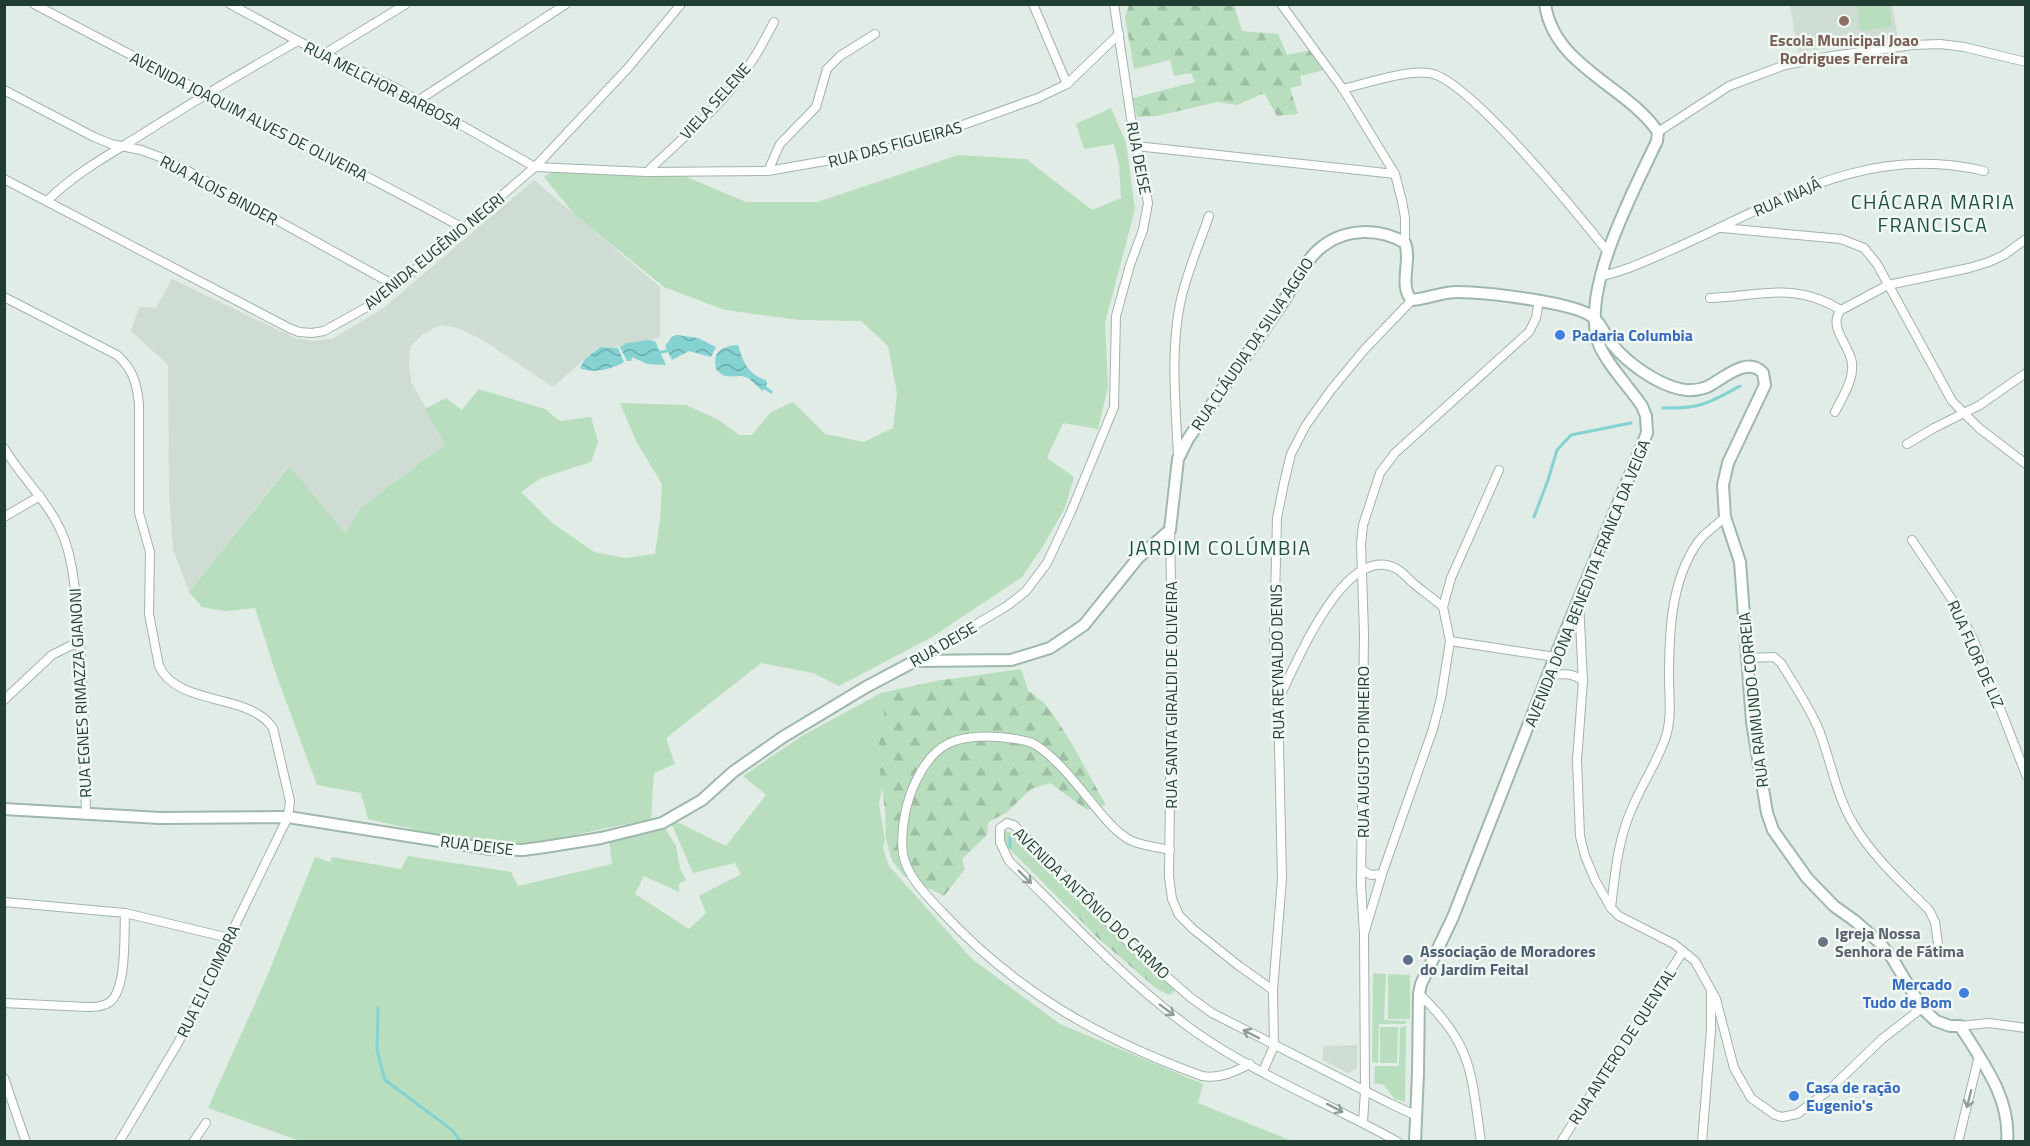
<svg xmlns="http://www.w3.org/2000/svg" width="2030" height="1146" font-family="'Titillium Web',sans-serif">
	<defs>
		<pattern id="forest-firs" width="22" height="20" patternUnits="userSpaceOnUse" patternTransform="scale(1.5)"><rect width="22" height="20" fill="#b8debd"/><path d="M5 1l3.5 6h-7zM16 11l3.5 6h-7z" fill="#9ebfa3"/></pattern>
		<pattern id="water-waves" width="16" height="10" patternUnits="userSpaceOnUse" patternTransform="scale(1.5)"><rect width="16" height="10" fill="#85d2d3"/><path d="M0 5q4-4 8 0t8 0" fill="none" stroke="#6cacac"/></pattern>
	</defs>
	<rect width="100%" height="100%" fill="#e0ece5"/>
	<g fill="#cedcd4">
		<polygon points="1790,5 1892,5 1898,38 1798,52"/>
		<polygon points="534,180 660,287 660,337 642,343 618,347 598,347 553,387 483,340 458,328 440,325 423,334 410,347 409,364 411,382 446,443 360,508 346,534 288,466 189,592 173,549 169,495 168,365 131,331 139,307 156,308 172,279 295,338 313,341 332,339 385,307"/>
		<polygon points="1357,1045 1357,1068 1348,1073 1323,1060 1323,1046"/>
	</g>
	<g fill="#b8debd">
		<polygon points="1857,5 1889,5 1892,26 1860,31"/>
		<polygon points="1111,108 1126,143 1135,209 1105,323 1108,387 1098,429 1063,423 1047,458 1074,477 1065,508 1043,546 1022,577 932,637 839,686 813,673 761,663 666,738 675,764 654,773 651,819 525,845 466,841 368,819 361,793 317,785 276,674 255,608 226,611 202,607 189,592 289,466 346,534 360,508 445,444 425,409 446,398 462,410 479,389 545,409 560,421 591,417 598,442 591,462 541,478 521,492 551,522 594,552 625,558 655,554 660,520 662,484 636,441 620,403 686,405 719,420 739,435 752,435 771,412 793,402 825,434 864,442 893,428 897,393 888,346 861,321 800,320 725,310 664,287 575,215 544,177 556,169 682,175 746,202 817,202 958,155 1026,159 1092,210 1121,198 1119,165 1114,144 1084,149 1076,124"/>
		<polygon points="881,693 884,713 878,750 882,787 879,805 885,839 883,848 889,866 972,959 1060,1024 1203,1084 1198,1103 1292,1141 303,1142 208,1108 266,979 315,857 330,862 332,857 401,869 408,856 511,872 518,886 612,864 609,839 664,827 676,846 680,868 686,880 679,884 679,892 644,876 635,894 689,929 706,913 699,896 741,874 735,863 693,873 672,825 677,822 726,846 766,795 743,776 802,736"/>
		<polygon points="1373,973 1386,974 1384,1020 1406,1021 1406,1024 1379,1024 1378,1063 1372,1062"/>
		<polygon points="1388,974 1410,975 1410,1019 1388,1019"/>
		<polygon points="1406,1026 1405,1102 1395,1099 1384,1085 1374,1083 1375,1066 1399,1066 1400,1028"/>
		<polygon points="1380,1027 1398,1027 1397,1063 1380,1063"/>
	</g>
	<g fill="url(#forest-firs)">
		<polygon points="1129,5 1234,5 1242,31 1278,34 1287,55 1312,50 1324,70 1300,76 1302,85 1290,88 1298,114 1277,116 1264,93 1237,105 1217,102 1157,116 1137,117 1133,98 1195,82 1191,73 1174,76 1170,60 1134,69 1125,17"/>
		<polygon points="1021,669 1028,690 1045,704 1054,716 1069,739 1106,805 1087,810 1050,783 1031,789 1006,813 988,822 987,835 962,859 965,869 944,896 904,876 892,861 886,839 885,810 879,765 878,750 884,713 881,693 936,681"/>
		<polygon points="1006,831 1015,834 1093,912 1170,979 1175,991 1169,995 1157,989 1099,939 1004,843 1000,837"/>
	</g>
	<g fill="url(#water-waves)">
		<polygon points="677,335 698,338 716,347 711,357 689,351 672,360 665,346 672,337"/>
		<polygon points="649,340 655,341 666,365 647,364 632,357 631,361 627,361 620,347 627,343"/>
		<path d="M 738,345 C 743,361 747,374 766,380 L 767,384 L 763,391 C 758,388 754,382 748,378 C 735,372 728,383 716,369 C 712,351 723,346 738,345 Z"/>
		<path d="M 600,347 L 618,348 L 624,362 C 612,369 593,374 580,368 L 585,359 Z"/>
	</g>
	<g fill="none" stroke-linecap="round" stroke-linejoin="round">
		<g stroke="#85d2d3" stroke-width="3">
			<polyline points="657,353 671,350"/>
			<polyline points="763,386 771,392"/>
			<path d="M 1663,408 C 1700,409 1709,403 1740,386"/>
			<polyline points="1534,517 1548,480 1557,450 1571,435 1631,423"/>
			<polyline points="1010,838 1010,847"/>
			<polyline points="378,1008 377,1050 385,1080 452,1130 461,1142"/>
		</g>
		<g stroke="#a3b4ab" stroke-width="10">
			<g id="street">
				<path d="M 34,4 C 176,80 321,150 463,228"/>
				<polyline points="230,4 298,41 396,88 535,167 647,172 768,171 871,153 929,137 1038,98 1067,84 1119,34"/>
				<polyline points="1033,4 1067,84"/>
				<polyline points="1281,4 1343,89 1395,174 1402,201 1405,218 1405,243"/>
				<polyline points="326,53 406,4"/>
				<path d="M 1343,89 C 1367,83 1406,70 1429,73 C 1467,77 1581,218 1608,252"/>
				<polyline points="4,90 94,137 111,144 141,150 168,160 396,286"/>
				<polyline points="419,100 566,4"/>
				<polyline points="1658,132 1729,86 1785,65 1832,56 1913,45 1940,44 1964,47 2026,62"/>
				<polyline points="1136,146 1395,174"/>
				<polyline points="768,171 780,144 816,107 827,69 840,56 875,34"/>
				<path d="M 647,172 C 681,139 721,107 748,67 C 758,53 766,37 774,22"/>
				<polyline points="4,179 289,328 299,332 312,333 324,331 367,307 396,286 535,167 628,68 681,4"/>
				<path d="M 47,201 C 73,175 105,157 136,138 C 189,104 243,72 298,41"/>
				<polyline points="1722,228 1841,239 1864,248 1877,264 1952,401 1979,428 2026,464"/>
				<path d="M 1601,276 C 1625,271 1646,261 1669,251 C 1775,205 1863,142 1984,171"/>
				<path d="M 4,297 L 117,355 C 133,369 137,384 139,404 L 139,513 L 150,552 L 149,614 L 159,666 C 175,701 232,696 259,715 C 265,718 269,723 273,728 L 290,801 L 288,817 L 281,831 L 178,1043 L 119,1142"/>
				<path d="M 1710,298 C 1761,296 1794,281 1841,310"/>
				<path d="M 1835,412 C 1842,398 1854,380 1852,363 C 1850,345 1827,327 1841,310 L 1888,285 L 1969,268 L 1989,262 L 2004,255 L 2026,239"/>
				<polyline points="1907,444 1934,428 1980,405 2026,373"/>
				<path d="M 4,448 C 21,477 47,500 61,531 C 72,555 74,582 77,607 C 84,676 84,745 86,814"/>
				<path d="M 1178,457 C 1176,407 1170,354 1180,304 C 1186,274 1199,245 1209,216"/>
				<polyline points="4,517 40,496"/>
				<polyline points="1170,530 1172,637 1169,877 1172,899 1179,915 1193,929 1239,966 1273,990"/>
				<polyline points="1912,540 1955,604 1974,641 2026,775"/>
				<polyline points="1579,603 1583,681 1577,760 1580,836 1585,856 1595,880 1611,908 1619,916 1674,944 1695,961 1716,999 1734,1068 1751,1098 1775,1115 1782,1117 1797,1114 1828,1091 1882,1039 1922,1008"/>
				<polyline points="1450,641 1555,657"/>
				<path d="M 1747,658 L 1774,657 L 1781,663 C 1794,685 1809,706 1819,730 C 1831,761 1836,796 1854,825 C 1873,857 1903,884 1929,910 L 1935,922 L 1938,944"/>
				<polyline points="916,660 1007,606 1026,591 1047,563 1070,514 1114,407 1116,316 1130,265 1143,230 1148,203 1131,118 1114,4"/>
				<path d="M 1549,675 C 1563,674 1572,672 1583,681"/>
				<path d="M 1279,698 C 1296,665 1345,540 1397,569 C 1403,572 1409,580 1414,584 C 1424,592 1434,599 1443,607"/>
				<polyline points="4,700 52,655 80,641"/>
				<path d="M 1170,850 C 1157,847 1142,846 1130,840 C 1117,833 1107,821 1097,809 C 1082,791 1055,755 1034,744 C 1024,739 1010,738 999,737 C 958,734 935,742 917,779 C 906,800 900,830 903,854 C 907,877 928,897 943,913 C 1018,993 1100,1039 1202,1076 C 1220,1079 1234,1072 1250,1064"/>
				<polyline points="1362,870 1371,875 1382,874"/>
				<polyline points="4,902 125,913 229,938"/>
				<path d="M 1611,908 C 1615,873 1618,838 1633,806 C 1643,782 1658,761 1666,736 C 1672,717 1669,697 1669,677 C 1669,632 1671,580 1698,542 C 1705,532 1717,525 1725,517"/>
				<polyline points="1364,934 1361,886 1364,633 1361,544 1363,525 1380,473 1395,453 1529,332 1536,318 1539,300"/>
				<path d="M 1419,994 C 1473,1044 1471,1073 1481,1142"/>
				<path d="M 4,1003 L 87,1007 C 95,1007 103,1007 110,1002 C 127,988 124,935 125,913"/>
				<polyline points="1960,1026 1989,1023 2026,1028"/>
				<polyline points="1263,1071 1274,1046 1273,990 1282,879 1278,699 1274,638 1277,518 1284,483 1291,454 1306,425 1331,390 1364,350 1412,300"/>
				<polyline points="4,1078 26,1142"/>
				<polyline points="1363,1122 1365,1091 1364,934 1382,874 1433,729 1441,698 1450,641 1443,607 1451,578 1499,470"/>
				<polyline points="193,1142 206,1123"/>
				<path d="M 1398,1142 C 1332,1105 1259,1076 1197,1033 C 1128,984 1070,920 1009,861 L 1000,842 L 1000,828 L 1007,823 L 1014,825 L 1134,948 L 1190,997 L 1212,1013 L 1389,1103 L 1417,1116"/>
				<polyline points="1561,1142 1683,951"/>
				<polyline points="1702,1142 1711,1030 1711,991"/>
				<polyline points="1958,1142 1979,1056"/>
			</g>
		</g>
		<g stroke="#9eb8ab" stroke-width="14">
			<g id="secondary">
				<path d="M 4,809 L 160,818 L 288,817 L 490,849 L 523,850 L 545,847 L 601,838 L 662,823 L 702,800 L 733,772 L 783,737 L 866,687 L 915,661 L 1011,660 L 1050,648 L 1084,625 L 1138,558 L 1170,530 L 1178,459 L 1188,439 C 1219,393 1252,348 1283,302 C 1295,284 1305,259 1323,246 C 1346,228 1380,228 1405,243 C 1412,260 1398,287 1412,300 C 1427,299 1441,292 1457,292 C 1482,292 1577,302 1594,318 C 1602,325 1606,337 1612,344 C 1627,363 1657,384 1680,389 C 1688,391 1699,390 1707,387 C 1722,380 1747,355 1763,373 L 1765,385 L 1728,463 L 1723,485 L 1725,517 L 1740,562 L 1752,722 L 1767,813 L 1773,830 L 1807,878 L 1834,906 L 1855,921 L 1880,943 L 1892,958 L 1922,1008 L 1936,1021 L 1950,1026 L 1960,1026 C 1982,1061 2011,1098 2007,1142"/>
				<path d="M 1415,1142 L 1418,1073 L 1419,994 L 1421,984 L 1453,917 L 1555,657 L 1647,433 L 1646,416 L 1642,406 C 1630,388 1605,362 1598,342 C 1581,288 1634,190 1657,141 L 1658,132 C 1626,85 1554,67 1545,4"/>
			</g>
		</g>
		<use href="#street" stroke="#fff" stroke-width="8"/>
		<use href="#secondary" stroke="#fff" stroke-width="10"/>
	</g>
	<defs><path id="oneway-shaft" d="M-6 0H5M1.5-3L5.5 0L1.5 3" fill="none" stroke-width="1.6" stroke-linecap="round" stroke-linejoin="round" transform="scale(1.5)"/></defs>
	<g stroke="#909e98">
		<use href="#oneway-shaft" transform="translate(1025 877) rotate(45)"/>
		<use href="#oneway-shaft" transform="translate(1167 1010) rotate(37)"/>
		<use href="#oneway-shaft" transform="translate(1251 1034) rotate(-153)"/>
		<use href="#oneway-shaft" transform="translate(1969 1099) rotate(104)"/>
		<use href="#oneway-shaft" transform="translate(1335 1108) rotate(27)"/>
	</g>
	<circle fill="#8d6e63" stroke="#f1f8f3" stroke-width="2" cx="1844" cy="21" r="6"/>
	<g fill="#3f7fe0" stroke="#f1f8f3" stroke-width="2">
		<circle cx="1560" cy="335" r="6"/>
		<circle cx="1964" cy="993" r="6"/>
		<circle cx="1794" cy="1096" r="6"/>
	</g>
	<circle fill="#6b7280" stroke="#f1f8f3" stroke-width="2" cx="1823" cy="942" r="6"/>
	<circle fill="#5c6f8a" stroke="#f1f8f3" stroke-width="2" cx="1408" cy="960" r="6"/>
	<g text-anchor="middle" stroke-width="5" stroke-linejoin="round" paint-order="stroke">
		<g font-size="16" font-weight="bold" fill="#785e54" stroke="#f1f8f3">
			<text x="1844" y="46">Escola Municipal Joao<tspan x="1844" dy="18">Rodrigues Ferreira</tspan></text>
		</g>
		<g font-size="16" fill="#203d31" stroke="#f1f8f3">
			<text transform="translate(383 85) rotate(27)" y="6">RUA MELCHOR BARBOSA</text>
			<text transform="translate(715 101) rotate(-48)" y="6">VIELA SELENE</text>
			<text transform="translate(249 116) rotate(27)" y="6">AVENIDA JOAQUIM ALVES DE OLIVEIRA</text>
			<text transform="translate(895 144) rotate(-15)" y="6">RUA DAS FIGUEIRAS</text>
			<text transform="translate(1139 158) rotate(79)" y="6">RUA DEISE</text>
			<text transform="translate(219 190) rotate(28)" y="6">RUA ALOIS BINDER</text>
			<text transform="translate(1787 197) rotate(-24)" y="6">RUA INAJÁ</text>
			<text transform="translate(434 251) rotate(-39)" y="6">AVENIDA EUGÊNIO NEGRI</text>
			<text transform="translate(1252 344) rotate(-56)" y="6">RUA CLÁUDIA DA SILVA AGGIO</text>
			<text transform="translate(1587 583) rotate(-68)" y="6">AVENIDA DONA BENEDITA FRANCA DA VEIGA</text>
			<text transform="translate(943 644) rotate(-30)" y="6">RUA DEISE</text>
			<text transform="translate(1976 654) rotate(66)" y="6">RUA FLOR DE LIZ</text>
			<text transform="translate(1277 662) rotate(-91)" y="6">RUA REYNALDO DENIS</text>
			<text transform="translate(80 693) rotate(-93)" y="6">RUA EGNES RIMAZZA GIANONI</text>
			<text transform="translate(1171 695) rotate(-90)" y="6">RUA SANTA GIRALDI DE OLIVEIRA</text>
			<text transform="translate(1753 700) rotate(-96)" y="6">RUA RAIMUNDO CORREIA</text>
			<text transform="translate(1363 752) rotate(-90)" y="6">RUA AUGUSTO PINHEIRO</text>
			<text transform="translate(477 845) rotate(7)" y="6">RUA DEISE</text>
			<text transform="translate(1092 903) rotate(44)" y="6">AVENIDA ANTÔNIO DO CARMO</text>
			<text transform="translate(208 981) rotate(-64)" y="6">RUA ELI COIMBRA</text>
			<text transform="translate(1622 1046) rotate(-57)" y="6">RUA ANTERO DE QUENTAL</text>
		</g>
		<g font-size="16" font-weight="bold" fill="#366cbe" stroke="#f1f8f3" text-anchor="start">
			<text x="1572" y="341">Padaria Columbia</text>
			<text x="1952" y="990" text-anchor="end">Mercado<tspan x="1952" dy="18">Tudo de Bom</tspan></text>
			<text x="1806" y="1093">Casa de ração<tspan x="1806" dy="18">Eugenio's</tspan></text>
		</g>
		<g font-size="16" font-weight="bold" fill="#5b616d" stroke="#f1f8f3" text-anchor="start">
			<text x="1835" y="939">Igreja Nossa<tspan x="1835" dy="18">Senhora de Fátima</tspan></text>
		</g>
		<g font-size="16" font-weight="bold" fill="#4e5e75" stroke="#f1f8f3" text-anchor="start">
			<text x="1420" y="957">Associação de Moradores<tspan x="1420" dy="18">do Jardim Feital</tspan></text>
		</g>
		<g font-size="20" letter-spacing="1.5" fill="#1b503c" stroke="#f1f8f3">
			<text x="1933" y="209">CHÁCARA MARIA<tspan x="1933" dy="23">FRANCISCA</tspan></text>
			<text x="1220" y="555">JARDIM COLÚMBIA</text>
		</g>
	</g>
	<rect width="2030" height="1146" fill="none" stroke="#203d31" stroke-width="12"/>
</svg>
